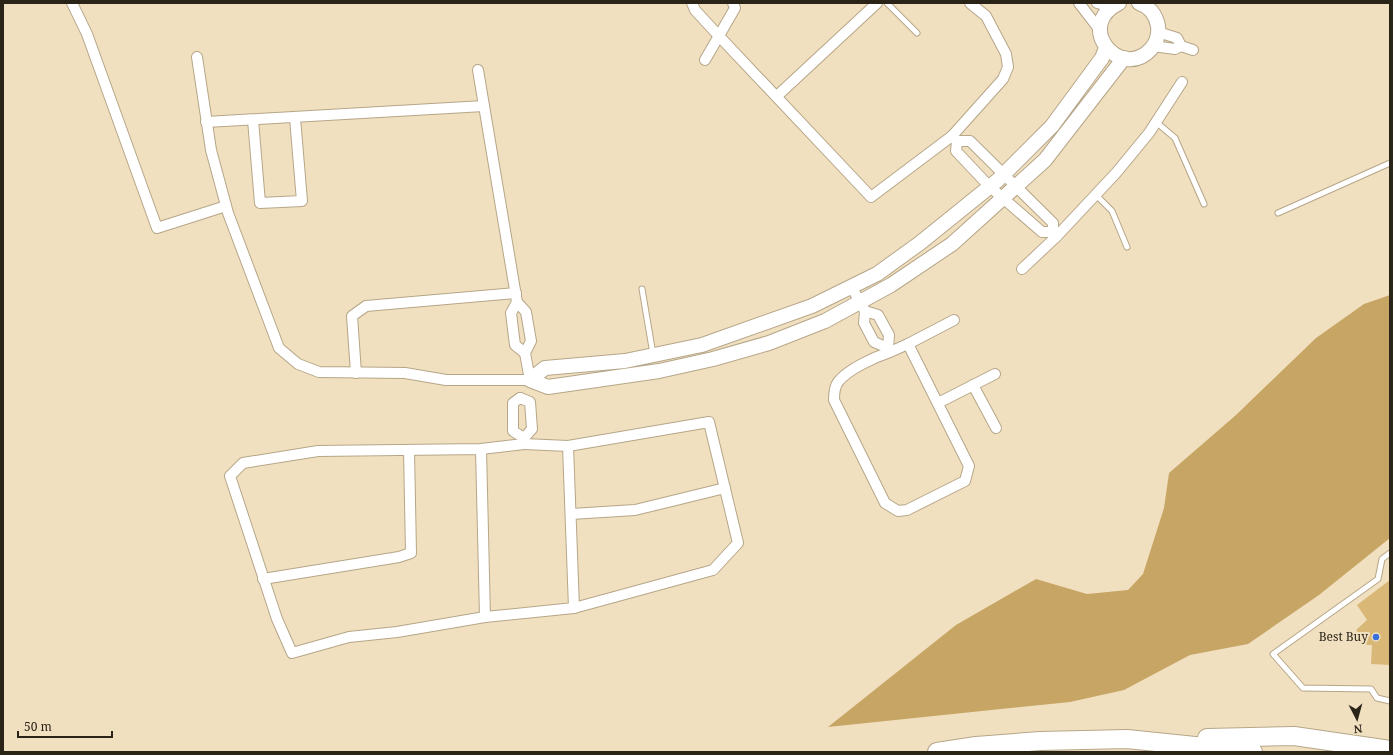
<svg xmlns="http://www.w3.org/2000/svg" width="1393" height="755" font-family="'Noto Serif',serif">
	<rect width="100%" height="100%" fill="#f1e0c0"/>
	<polygon fill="#c7a565" points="1390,295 1390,538 1319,595 1248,644 1190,655 1124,690 1070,702 828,727 956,625 1036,579 1087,594 1128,590 1143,574 1164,508 1169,473 1236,415 1316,338 1364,304"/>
	<polygon fill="#d9b776" points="1390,580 1390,665 1371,664 1372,645 1367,645 1356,630 1367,620 1357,605"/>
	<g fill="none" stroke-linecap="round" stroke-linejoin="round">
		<g stroke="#b6a688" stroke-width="7">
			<g id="lane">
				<polyline points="887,3 917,33"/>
				<polyline points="1156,122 1175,138 1204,204"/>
				<polyline points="1096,195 1112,211 1127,247"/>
				<polyline points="1278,213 1390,163"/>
				<polyline points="642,289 653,354"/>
				<polyline points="1390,553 1382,559 1378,579 1273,654 1303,688 1371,689 1377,698 1390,701"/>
			</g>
		</g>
		<g stroke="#b6a688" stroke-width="12">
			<g id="street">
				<polyline points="72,3 87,34 157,228 226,206"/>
				<polyline points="692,3 695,10 718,35 871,197 952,136 957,141 970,141 1053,223 1053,232"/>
				<polyline points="1079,3 1099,29"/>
				<polyline points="1097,3 1112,7"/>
				<polyline points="1153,46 1175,49 1181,46 1177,38 1158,32"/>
				<polyline points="1181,46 1193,50"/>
				<polyline points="197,57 211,150 228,213 279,348 298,364 319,372 405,373 446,380 530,380 525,353 531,341 526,312 517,302 478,70"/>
				<polyline points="705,60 735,8 733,3"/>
				<polyline points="777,96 877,3"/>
				<polyline points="253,120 260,203 302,201 295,118"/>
				<polyline points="206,122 484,106"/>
				<polyline points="952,136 1003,79 1008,67 1006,54 986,16 970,3"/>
				<polyline points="957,141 956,151 989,186 1042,232 1053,232 1057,236 1022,269"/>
				<polyline points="1057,236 1116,173 1149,133 1182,82"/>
				<polyline points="851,286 865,311 864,323 874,342 888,348"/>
				<polyline points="517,302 511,313 515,345 525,353"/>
				<path d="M 865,311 L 878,315 L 889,335 L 888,348 L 890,352 C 875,357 848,369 838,382 C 835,386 834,394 834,400 L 885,503 L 898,511 L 907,510 L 965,481 L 969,466 L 908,344 L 890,352"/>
				<polyline points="908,344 954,320"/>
				<polyline points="356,373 352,316 366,306 516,293"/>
				<polyline points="973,385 996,428"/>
				<polyline points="520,398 530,402 532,429 524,438"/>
				<polyline points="520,398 513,403 513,431 524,438"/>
				<polyline points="938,403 995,374"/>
				<polyline points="568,446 709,422 738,543 713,570 574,608"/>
				<polyline points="481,449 318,451 243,463 230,476 277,619 292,653 349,637 397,632 485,617 481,449 524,444 524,438"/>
				<polyline points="571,514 635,510 725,488"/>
				<polyline points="263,579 399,557 411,553 409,450"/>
				<polyline points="485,617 574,608 568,446 524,444"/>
			</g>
		</g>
		<g stroke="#b6a688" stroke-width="16">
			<g id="secondary">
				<path d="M 1119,3 C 1073,26 1121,82 1151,49 C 1157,42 1159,34 1158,26 C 1156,15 1149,6 1139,3"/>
				<polyline points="1106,48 1102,58 1052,126 998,180 920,243 877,274 812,306 702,345 625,361 545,368 530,380 548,387 659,371 713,359 769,343 825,321 891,285 952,244 1045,160 1124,58"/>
			</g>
		</g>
		<g stroke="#b6a688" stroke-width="20">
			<g id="highway">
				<polyline points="1207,738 1294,736 1390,750"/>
				<polyline points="937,752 976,746 1040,741 1127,739 1253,752"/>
			</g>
		</g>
		<use href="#lane" stroke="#fff" stroke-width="5"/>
		<use href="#street" stroke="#fff" stroke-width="10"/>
		<use href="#secondary" stroke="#fff" stroke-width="14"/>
		<use href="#highway" stroke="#fff" stroke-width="18"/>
	</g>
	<circle fill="#386edd" stroke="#f1e0c0" stroke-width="1.5" cx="1376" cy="637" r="4"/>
	<g text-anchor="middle" stroke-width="4" stroke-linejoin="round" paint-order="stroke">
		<g font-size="12" fill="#2a2418" stroke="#f1e0c0" text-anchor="end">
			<text x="1368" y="641">Best Buy</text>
		</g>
	</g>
	<rect width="1393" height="755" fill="none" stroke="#2a2418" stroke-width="8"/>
	<g transform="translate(1357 719) rotate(174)" stroke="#f1e0c0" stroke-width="3" paint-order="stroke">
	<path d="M0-3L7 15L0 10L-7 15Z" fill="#2a2418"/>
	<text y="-6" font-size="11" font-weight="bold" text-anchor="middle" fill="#2a2418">N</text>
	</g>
	<path d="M18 731v6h94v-6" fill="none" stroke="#2a2418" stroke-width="2"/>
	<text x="24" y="731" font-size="12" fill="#2a2418" stroke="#f1e0c0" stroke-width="3" paint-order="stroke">50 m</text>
</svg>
